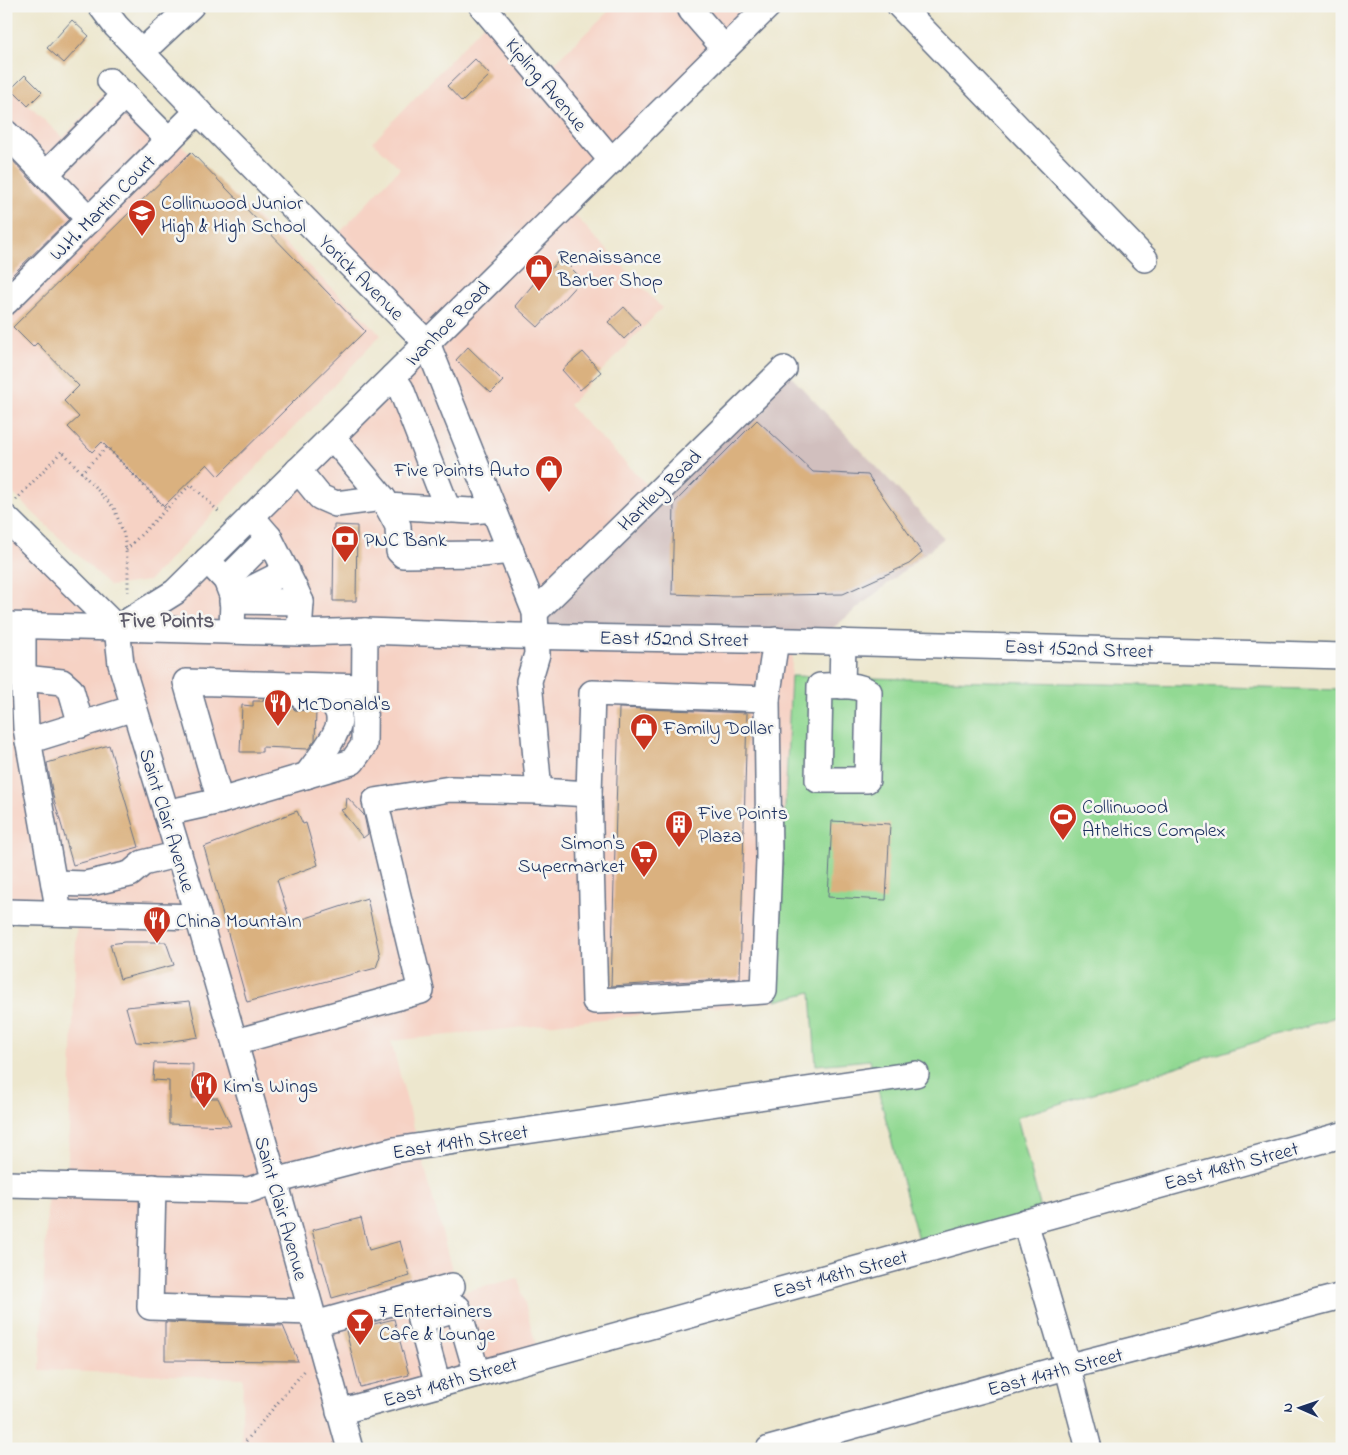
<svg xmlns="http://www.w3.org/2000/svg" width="1348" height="1455" font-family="'Indie Flower',sans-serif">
	<rect width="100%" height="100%" fill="#f6f6f2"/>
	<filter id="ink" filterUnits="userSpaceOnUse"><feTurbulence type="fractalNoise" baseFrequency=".02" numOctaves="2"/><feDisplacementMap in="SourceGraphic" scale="10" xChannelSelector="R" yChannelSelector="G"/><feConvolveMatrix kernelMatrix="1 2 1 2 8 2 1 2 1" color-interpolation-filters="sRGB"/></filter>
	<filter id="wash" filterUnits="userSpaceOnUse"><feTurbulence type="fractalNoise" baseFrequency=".0096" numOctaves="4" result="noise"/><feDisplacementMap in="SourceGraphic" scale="20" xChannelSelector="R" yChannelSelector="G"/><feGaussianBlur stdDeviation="1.12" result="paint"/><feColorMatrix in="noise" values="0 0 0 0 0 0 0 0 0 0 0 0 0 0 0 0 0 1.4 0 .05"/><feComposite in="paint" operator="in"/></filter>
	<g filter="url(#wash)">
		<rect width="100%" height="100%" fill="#ede7ce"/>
		<g fill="#f6d2c4">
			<polygon points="614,6 768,6 566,206 662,308 569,405 656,494 793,641 776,1001 391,1041 458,1293 518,1278 539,1356 339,1412 350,1449 241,1449 243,1378 40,1370 48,1185 67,1185 77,914 6,912 6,518 117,628 175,592 427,343 329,244 400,168 373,142 491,17 541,76"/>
			<polygon points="115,82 381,335 149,581 110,586 6,487 6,84 63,138"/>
		</g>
		<polygon fill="#d1bfbe" points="784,369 944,538 817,641 537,637 535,612"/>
		<polygon fill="#92d993" stroke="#568478" points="791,676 1342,690 1342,1015 1017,1117 1043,1217 921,1251 870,1060 816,1065 811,992 776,1001"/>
		<g id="blocks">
			<g fill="#dab17f">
				<polygon points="72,20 89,36 64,63 47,48"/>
				<polygon points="475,59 490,75 462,102 447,86"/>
				<polygon points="25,75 42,92 28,106 11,89"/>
				<polygon points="191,152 365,331 218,476 207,464 164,506 102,442 92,452 68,427 79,417 64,401 79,386 37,343 33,347 13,327"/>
				<polygon points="6,154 69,219 6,281"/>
				<polygon points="561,258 582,279 538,327 515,306 545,270 548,272"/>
				<polygon points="624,307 640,324 624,339 608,322"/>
				<polygon points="468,347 503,381 491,393 456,360"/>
				<polygon points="583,352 601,372 580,390 562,370"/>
				<polygon points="757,420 813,472 868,475 922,553 909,564 843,594 725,596 672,594 674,503"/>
				<polygon points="334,525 357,526 356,601 333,601"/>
				<polygon points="263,699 288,699 290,705 295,710 316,711 315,740 308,749 262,747 262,752 240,752 242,705 253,706 253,701 263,701"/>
				<polygon points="619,708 747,713 740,978 611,986"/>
				<polygon points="109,745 139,847 73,865 53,796 47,763"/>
				<polygon points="347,797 364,815 368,834 363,838 341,810 346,808"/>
				<polygon points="297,811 303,824 306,823 318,865 277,880 291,923 367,898 380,956 376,968 247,1002 204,847"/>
				<polygon points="832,821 890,824 886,900 828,897"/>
				<polygon points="124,942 166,942 174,965 120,979 110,944"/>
				<polygon points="190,1001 198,1037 160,1043 136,1042 126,1007"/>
				<polygon points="154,1063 193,1064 192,1098 218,1098 231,1126 169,1124 169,1081 153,1080"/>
				<polygon points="361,1218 369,1250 400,1241 410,1276 332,1298 322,1262 320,1262 312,1230"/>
				<polygon points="394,1319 409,1375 360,1387 346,1331"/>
				<polygon points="165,1322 283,1326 298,1361 165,1360"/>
			</g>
		</g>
	</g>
	<g filter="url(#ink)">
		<use href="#blocks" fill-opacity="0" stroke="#646f85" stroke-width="1"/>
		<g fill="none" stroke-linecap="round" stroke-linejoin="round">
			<g stroke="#646f85" stroke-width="28">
				<g id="minor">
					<polyline points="101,6 116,26 198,111 427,343 535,612 537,654 529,681 539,791 450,789 375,801 421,991 235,1042"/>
					<polyline points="482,6 612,161"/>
					<polyline points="691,6 691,10 725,49"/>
					<polyline points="900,6 1145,259"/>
					<polyline points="142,52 191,6"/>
					<polyline points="110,81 169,140"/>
					<polyline points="6,133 90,220"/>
					<polyline points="46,174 125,95"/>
					<polyline points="6,302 198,111"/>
					<polyline points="393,377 401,389 448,510"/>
					<polyline points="332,437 383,498"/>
					<polyline points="298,470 320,497 336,504 383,498 398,526 399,551 403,555 482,554 511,551"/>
					<polyline points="387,506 471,511 494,509"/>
					<polyline points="251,516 269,537 296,591 301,602 299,633"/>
					<polyline points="6,518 117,628 121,664 198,917 275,1181 350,1449"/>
					<polyline points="207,560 226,580 233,598 232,631"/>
					<polyline points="226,580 269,537"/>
					<polyline points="233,598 287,571"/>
					<polyline points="232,601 301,602"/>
					<polyline points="535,612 784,369"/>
					<polyline points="6,625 299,633 365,631 515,636 793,641 1342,656"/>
					<polyline points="23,626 23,665 26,728 59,913"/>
					<polyline points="117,628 175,592 768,6"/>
					<polyline points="24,678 62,682 71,690 81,725"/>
					<path d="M 820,686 C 835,686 856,683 869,692 L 867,780 L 818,780 Z"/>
					<polyline points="842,686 843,642"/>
					<path d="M 302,697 L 329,697 C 333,704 339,711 339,718 C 341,732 315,764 306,776"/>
					<polyline points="28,741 134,708"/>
					<polyline points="539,791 589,794 592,693 767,699 776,640"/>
					<polyline points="589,794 595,1001 645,999 764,991 769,859 767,699"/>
					<polyline points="220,801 186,682 364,687"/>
					<polyline points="166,813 220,801 352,762 364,745 365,631"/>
					<polyline points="54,883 86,884 130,874 143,863 179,854"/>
					<polyline points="6,912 198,917"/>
					<polyline points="6,1184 249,1190 275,1181 394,1150 916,1074"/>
					<polyline points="153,1187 150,1307 311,1312"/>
					<polyline points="1025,1222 1064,1354 1089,1449"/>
					<polyline points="315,1324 452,1286"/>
					<polyline points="438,1385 420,1320 458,1308 477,1374"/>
					<polyline points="339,1412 1342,1135"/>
					<polyline points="769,1449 1066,1367 1342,1296"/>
				</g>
			</g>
			<g stroke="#646f85" stroke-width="3" stroke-dasharray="1 4" stroke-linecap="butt">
				<polyline points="81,473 107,447 166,509"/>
				<polyline points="16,500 62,451 114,508 124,535 128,567 128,592"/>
				<polyline points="126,550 191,484 221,514"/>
				<polyline points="246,1441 306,1369"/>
			</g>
			<use href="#minor" stroke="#fff" stroke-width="25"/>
		</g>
	</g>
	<defs>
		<g id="school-pin" transform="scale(1.4375)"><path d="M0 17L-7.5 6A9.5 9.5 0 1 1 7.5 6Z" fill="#c8321e" stroke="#f6f6f2"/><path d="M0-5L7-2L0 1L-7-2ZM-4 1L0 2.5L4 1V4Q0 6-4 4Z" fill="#fff"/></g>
		<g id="shop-pin" transform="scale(1.4375)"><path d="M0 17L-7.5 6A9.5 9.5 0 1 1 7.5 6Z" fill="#c8321e" stroke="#f6f6f2"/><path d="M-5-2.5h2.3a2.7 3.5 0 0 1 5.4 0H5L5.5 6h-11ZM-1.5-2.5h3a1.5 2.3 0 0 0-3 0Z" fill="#fff"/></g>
		<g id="bank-pin" transform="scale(1.4375)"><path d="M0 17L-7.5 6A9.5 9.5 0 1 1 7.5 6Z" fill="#c8321e" stroke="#f6f6f2"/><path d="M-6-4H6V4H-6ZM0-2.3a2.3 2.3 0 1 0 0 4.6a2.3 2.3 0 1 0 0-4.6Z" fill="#fff"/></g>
		<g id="restaurant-pin" transform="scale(1.4375)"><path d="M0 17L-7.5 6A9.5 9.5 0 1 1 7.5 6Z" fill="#c8321e" stroke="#f6f6f2"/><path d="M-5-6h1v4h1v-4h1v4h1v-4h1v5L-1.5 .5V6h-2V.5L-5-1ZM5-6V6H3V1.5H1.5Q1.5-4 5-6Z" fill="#fff"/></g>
		<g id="stadium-pin" transform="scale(1.4375)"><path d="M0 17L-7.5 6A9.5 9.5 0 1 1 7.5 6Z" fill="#c8321e" stroke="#f6f6f2"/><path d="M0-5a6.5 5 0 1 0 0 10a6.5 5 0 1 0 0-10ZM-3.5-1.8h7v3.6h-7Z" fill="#fff"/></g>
		<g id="building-pin" transform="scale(1.4375)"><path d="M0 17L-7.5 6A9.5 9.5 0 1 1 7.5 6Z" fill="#c8321e" stroke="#f6f6f2"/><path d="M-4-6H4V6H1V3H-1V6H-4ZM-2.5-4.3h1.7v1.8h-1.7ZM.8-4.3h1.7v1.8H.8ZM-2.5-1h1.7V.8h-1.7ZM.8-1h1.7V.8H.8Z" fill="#fff"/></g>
		<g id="supermarket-pin" transform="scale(1.4375)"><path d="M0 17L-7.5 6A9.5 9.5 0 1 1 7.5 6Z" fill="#c8321e" stroke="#f6f6f2"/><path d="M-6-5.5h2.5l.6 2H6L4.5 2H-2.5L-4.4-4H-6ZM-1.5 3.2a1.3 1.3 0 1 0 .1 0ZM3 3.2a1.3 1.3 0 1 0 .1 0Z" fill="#fff"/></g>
		<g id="bar-pin" transform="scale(1.4375)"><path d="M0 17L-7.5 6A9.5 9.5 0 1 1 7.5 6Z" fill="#c8321e" stroke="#f6f6f2"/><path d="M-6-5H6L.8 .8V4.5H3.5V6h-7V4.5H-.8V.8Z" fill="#fff"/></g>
	</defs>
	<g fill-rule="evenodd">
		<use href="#school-pin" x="142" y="213"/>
		<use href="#shop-pin" x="539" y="268"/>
		<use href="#shop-pin" x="549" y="469"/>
		<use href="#bank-pin" x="345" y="539"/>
		<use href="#restaurant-pin" x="278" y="703"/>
		<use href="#shop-pin" x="644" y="727"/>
		<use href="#stadium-pin" x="1063" y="817"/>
		<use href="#building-pin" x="679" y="824"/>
		<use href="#supermarket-pin" x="644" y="854"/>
		<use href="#restaurant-pin" x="157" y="920"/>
		<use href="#restaurant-pin" x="204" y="1085"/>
		<use href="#bar-pin" x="360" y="1322"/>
	</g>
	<g text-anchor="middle" stroke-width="5" stroke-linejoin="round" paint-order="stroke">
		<g font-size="20" fill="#1b2f5e" stroke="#f6f6f2">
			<text transform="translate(547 84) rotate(50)" y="7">Kipling Avenue</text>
			<text transform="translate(102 207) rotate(-45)" y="7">W.H. Martin Court</text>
			<text transform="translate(362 277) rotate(45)" y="7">Yorick Avenue</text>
			<text transform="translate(447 323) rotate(-45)" y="7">Ivanhoe Road</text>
			<text transform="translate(659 490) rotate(-44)" y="7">Hartley Road</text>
			<text transform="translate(674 638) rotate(1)" y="7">East 152nd Street</text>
			<text transform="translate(1079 648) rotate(2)" y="7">East 152nd Street</text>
			<text transform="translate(168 820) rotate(73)" y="7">Saint Clair Avenue</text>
			<text transform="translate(460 1141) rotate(-9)" y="7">East 149th Street</text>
			<text transform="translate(1231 1165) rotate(-15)" y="7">East 148th Street</text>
			<text transform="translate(282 1208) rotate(74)" y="7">Saint Clair Avenue</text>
			<text transform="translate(840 1273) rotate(-15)" y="7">East 148th Street</text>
			<text transform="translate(1055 1371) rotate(-15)" y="7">East 147th Street</text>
			<text transform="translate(450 1381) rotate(-16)" y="7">East 148th Street</text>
		</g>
		<g font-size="20" fill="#1b2f5e" stroke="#f6f6f2" text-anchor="start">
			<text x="161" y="209">Collinwood Junior<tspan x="161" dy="23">High &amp; High School</tspan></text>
			<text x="558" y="263">Renaissance<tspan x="558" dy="23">Barber Shop</tspan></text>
			<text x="530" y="476" text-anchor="end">Five Points Auto</text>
			<text x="364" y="546">PNC Bank</text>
			<text x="297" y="710">McDonald's</text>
			<text x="663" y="734">Family Dollar</text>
			<text x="1082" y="813">Collinwood<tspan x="1082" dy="23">Atheltics Complex</tspan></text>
			<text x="698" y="819">Five Points<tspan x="698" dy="23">Plaza</tspan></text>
			<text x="625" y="849" text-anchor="end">Simon's<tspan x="625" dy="23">Supermarket</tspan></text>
			<text x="176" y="927">China MountaIn</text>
			<text x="223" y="1092">Kim's Wings</text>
			<text x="379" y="1317">7 Entertainers<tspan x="379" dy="23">Cafe &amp; Lounge</tspan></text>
		</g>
		<g font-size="21" font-weight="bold" fill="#5e5c6a" stroke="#f6f6f2">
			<text x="167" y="627">Five Points</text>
		</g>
	</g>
	<rect width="1348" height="1455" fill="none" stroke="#f6f6f2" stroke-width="25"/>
	<g transform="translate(1300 1408) rotate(272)" stroke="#f6f6f2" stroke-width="4" paint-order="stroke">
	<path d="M0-4L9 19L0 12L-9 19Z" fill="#1b2f5e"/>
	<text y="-8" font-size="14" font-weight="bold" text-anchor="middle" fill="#1b2f5e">N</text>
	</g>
</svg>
